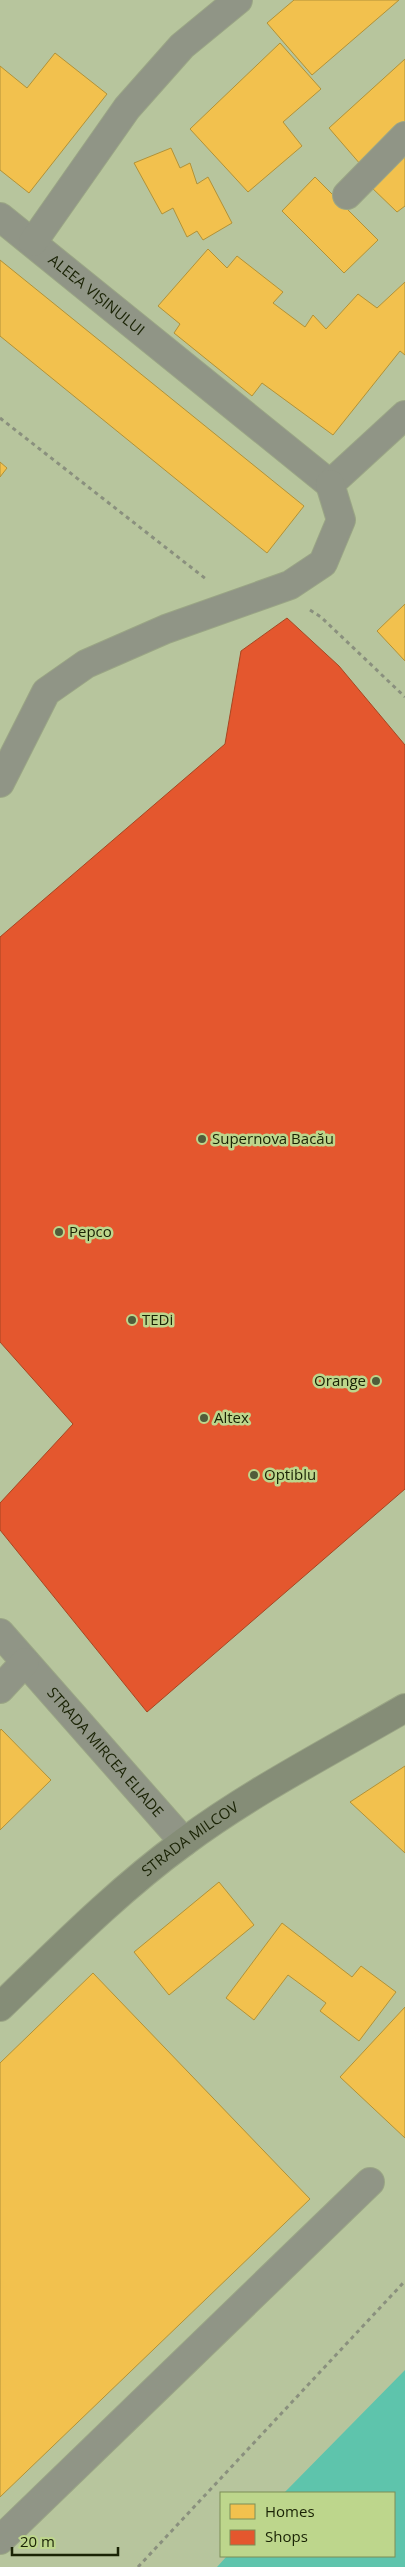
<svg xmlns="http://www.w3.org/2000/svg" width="405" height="2567" font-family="'Open Sans',sans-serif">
	<rect width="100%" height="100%" fill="#b7c59d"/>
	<polygon fill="#5ec4ac" points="405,2370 405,2567 217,2567 227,2556 394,2556 394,2493 284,2493"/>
	<g fill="#f2c14e" stroke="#b19238">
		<polygon points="294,0 399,0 312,75 267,23"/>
		<polygon points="280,43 321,89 283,122 302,146 248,192 190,129"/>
		<polygon points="55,53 107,94 29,193 0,170 0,66 27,88"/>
		<polygon points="405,59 405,122 361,165 329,128"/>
		<polygon points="171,148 180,168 190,163 197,184 208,177 232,223 203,240 197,231 187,237 173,208 162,214 134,163"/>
		<polygon points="405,153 405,206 397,212 370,186"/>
		<polygon points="315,177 378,240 344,273 282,211"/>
		<polygon points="208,249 227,268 237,256 283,292 273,303 305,327 313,315 326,329 358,294 377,308 405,282 405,355 400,351 333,435 262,383 252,396 174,333 180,324 158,306"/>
		<polygon points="0,260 304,506 267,553 0,336"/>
		<polygon points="0,462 7,468 0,477"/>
		<polygon points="405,604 405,661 377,631"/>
		<polygon points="1,1729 51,1780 0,1830 0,1731"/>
		<polygon points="405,1766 405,1853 350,1802"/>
		<polygon points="219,1882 254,1925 169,1995 134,1952"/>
		<polygon points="282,1923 352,1977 361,1966 396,1992 359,2041 320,2011 326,2003 288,1975 254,2020 226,1998"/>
		<polygon points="93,1973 310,2199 0,2497 0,2063"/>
		<polygon points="405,2007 405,2138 340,2077"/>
	</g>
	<polygon fill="#e4572e" stroke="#a74722" points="287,618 339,666 405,745 405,1489 147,1712 0,1530 0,1503 73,1424 0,1342 0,937 225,744 241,651"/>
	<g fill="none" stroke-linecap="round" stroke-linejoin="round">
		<g stroke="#9aa585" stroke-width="30">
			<g id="minor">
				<polyline points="347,195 405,136"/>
				<path id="s1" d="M 0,217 L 330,484"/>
				<polyline points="33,242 127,108 182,46 238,0"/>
				<polyline points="330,484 405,415"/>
				<polyline points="0,783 46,692 86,664 166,629 290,585 323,563 341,520 330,484"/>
				<path id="s2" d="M 0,1633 L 184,1842"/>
				<polyline points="0,1689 25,1662"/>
				<polyline points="0,2540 370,2182"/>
			</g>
		</g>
		<g stroke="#9aa585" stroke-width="30">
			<g id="major">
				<path id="s3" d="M 0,2007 C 59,1950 118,1890 184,1842 C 253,1791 331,1751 405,1708"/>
			</g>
		</g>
		<g stroke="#8a907e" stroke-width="3" stroke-dasharray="4 4" stroke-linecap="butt">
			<polyline points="0,418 206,579"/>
			<polyline points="310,610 321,617 405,697"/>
			<polyline points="138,2567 405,2281"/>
		</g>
		<use href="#minor" stroke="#909586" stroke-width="28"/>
		<use href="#major" stroke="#858d77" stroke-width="28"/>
	</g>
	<g fill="#515c3a" stroke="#bdd68c" stroke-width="2">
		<circle cx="202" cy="1139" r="5"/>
		<circle cx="59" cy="1232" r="5"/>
		<circle cx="132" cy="1320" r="5"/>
		<circle cx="376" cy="1381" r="5"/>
		<circle cx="204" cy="1418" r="5"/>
		<circle cx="254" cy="1475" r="5"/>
	</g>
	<g text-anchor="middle" stroke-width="5" stroke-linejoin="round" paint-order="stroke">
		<g font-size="15" fill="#1a2305" stroke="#bdd68c">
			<text dy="5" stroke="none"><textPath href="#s1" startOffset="124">ALEEA VIȘINULUI</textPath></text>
			<text dy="5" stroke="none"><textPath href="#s2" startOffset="159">STRADA MIRCEA ELIADE</textPath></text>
			<text dy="5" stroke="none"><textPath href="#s3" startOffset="254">STRADA MILCOV</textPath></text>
		</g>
		<g font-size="15" fill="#1a2305" stroke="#bdd68c" text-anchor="start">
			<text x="212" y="1144">Supernova Bacău</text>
			<text x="69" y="1237">Pepco</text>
			<text x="142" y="1325">TEDi</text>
			<text x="366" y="1386" text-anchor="end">Orange</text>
			<text x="214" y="1423">Altex</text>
			<text x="264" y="1480">Optiblu</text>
		</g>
	</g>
	<rect x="220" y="2492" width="175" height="65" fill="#bdd68c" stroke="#7c8e56"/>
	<rect x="230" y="2504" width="25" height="15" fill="#f2c14e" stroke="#7c8e56"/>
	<text x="265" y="2517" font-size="15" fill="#1a2305">Homes</text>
	<rect x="230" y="2530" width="25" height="15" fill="#e4572e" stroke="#7c8e56"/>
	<text x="265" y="2542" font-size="15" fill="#1a2305">Shops</text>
	<path d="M12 2547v8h106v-8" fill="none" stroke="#1a2305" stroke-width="2.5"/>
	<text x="20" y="2547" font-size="15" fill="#1a2305" stroke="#bdd68c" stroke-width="4" paint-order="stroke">20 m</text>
</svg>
